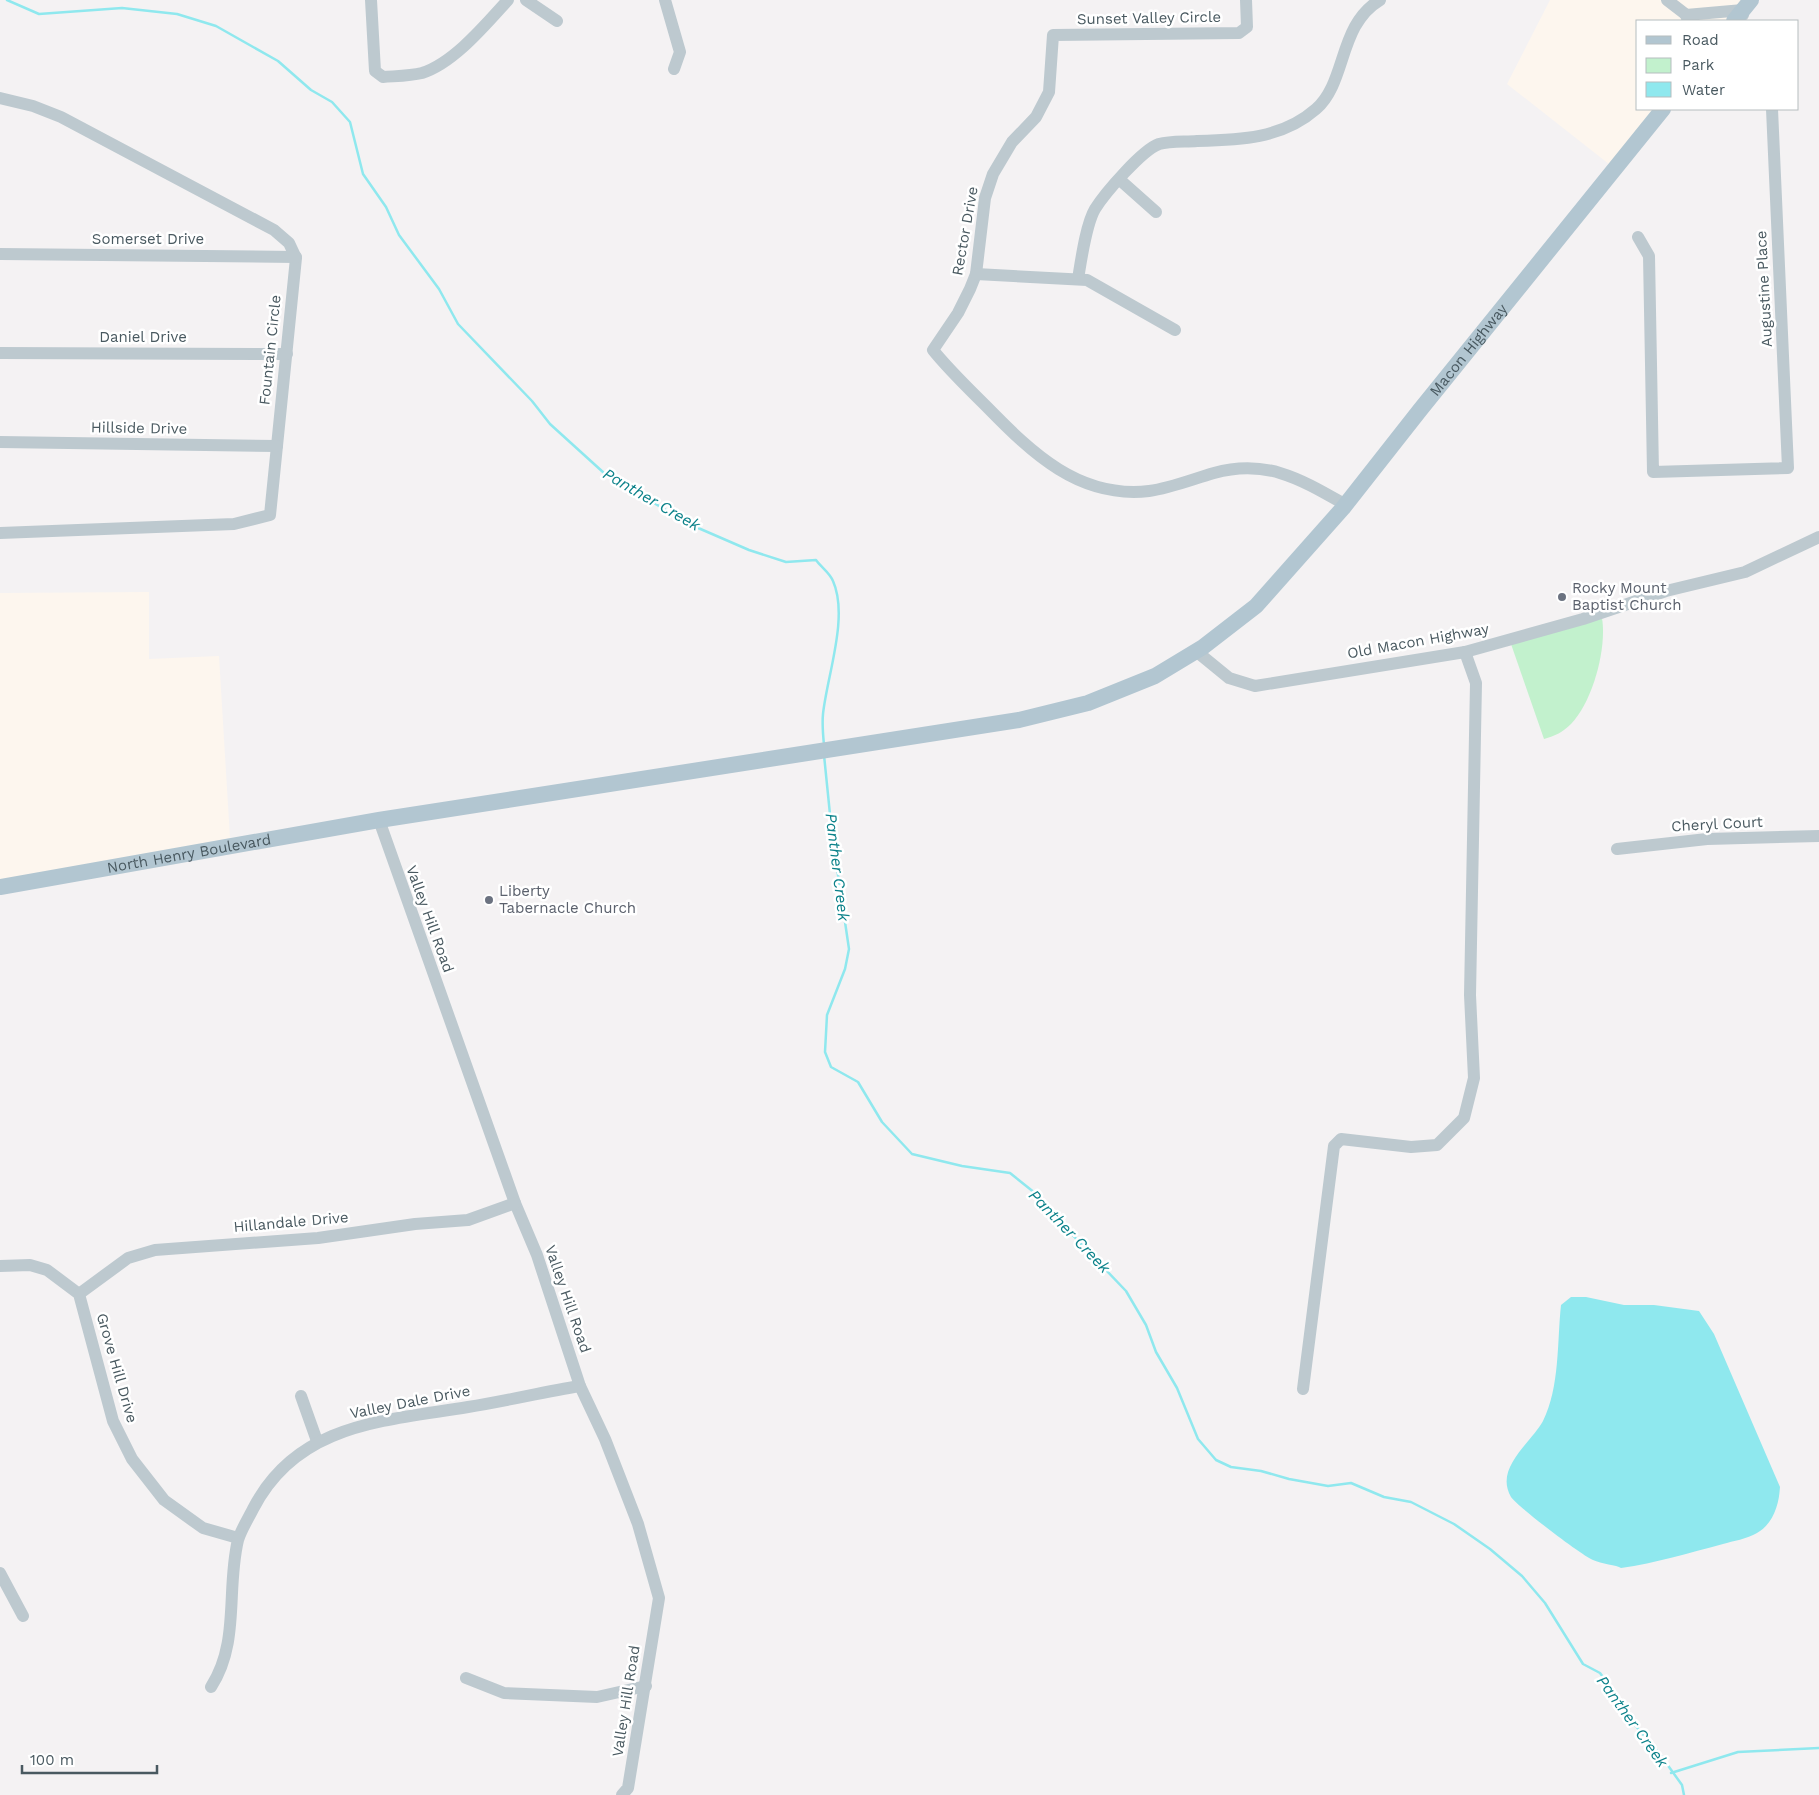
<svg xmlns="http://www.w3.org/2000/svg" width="1819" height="1795" font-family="'Work Sans',sans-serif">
	<rect width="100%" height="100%" fill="#f4f2f3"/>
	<g fill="#fdf6ee">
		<polygon points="1550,0 1744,0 1729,21 1638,21 1638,109 1661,109 1614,168 1507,84"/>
		<polygon points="149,592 149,659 219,656 230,838 0,884 0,593"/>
	</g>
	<path fill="#c2f1cd" d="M 1602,618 C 1607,648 1593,701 1571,724 C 1563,732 1555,736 1544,739 L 1511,644 Z"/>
	<path fill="#8fe8ee" d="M 1571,1297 L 1586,1297 L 1624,1305 L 1654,1305 L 1699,1311 L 1714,1334 L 1780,1487 C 1779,1505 1773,1524 1757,1533 C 1747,1539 1733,1541 1723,1544 C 1689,1553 1656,1563 1621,1568 C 1617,1565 1601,1564 1593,1560 C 1581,1555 1517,1506 1511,1497 C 1494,1468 1531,1443 1543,1421 C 1560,1387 1557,1342 1561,1305 Z"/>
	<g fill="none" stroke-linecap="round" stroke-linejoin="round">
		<g stroke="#8fe8ee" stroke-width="2.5">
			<path d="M 7,0 L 39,14 L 122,8 L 177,14 L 216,26 L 278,61 L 311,90 L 332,102 L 350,122 L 363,174 L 386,207 L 399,235 L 439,289 L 458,324 L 532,401 L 550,424 L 604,473 L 689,524 L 749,550 L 786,562 L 816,560 C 821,567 830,573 833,581 C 849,617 827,676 823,714 C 822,724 823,735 824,745"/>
			<polyline points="824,755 832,834 849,949 845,969 827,1015 825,1052 831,1067 858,1082 882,1122 912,1154 962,1166 1010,1173 1040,1197 1063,1225 1126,1291 1146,1325 1156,1352 1177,1388 1198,1439 1216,1460 1231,1467 1261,1471 1289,1479 1328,1486 1351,1483 1384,1497 1411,1502 1454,1524 1490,1549 1522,1576 1545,1603 1583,1664 1600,1673 1611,1688 1616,1703 1659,1753 1682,1785 1684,1795"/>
			<polyline points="1671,1773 1738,1752 1819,1748"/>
		</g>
		<g stroke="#bdc9cf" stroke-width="12">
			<path d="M 371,0 L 375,71 L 383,77 C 396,76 410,76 422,73 C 454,63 486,24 508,0"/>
			<polyline points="526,0 557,21"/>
			<polyline points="665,0 680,52 674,69"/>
			<path d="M 1246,0 L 1247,27 L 1239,33 L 1053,35 L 1049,92 L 1036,117 L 1012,142 L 993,174 L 985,198 L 976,274 L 970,289 L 958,313 L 933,350 C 949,370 969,389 987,407 C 1032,453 1079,499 1149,491 C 1171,488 1193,479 1214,473 C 1267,458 1302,480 1346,505"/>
			<polyline points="1667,0 1693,20"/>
			<polyline points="1688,21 1686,15 1743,10 1743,15"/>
			<polyline points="0,98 33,106 61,117 274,230 289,243 296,258 270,515 234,524 0,533"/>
			<polyline points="1120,180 1156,212"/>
			<polyline points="1638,237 1649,256 1653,472 1788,468 1772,109"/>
			<polyline points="0,254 296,257"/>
			<polyline points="976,274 1087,280 1175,330"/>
			<path d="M 1078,279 C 1081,261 1086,224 1095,209 C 1105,193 1142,150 1159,144 C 1170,141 1185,142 1197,141 C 1239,140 1282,139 1316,109 C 1347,82 1338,25 1380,0"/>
			<polyline points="0,353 287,354"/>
			<polyline points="0,442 277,446"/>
			<polyline points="1196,651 1229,678 1255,686 1465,652 1583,619 1666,591 1745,572 1819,537"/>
			<polyline points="379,820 515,1203 537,1255 580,1386 605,1439 638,1524 659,1598 628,1788 622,1795"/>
			<polyline points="1617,849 1707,839 1819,836"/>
			<polyline points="0,1266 30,1265 47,1270 79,1294 113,1421 132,1459 164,1500 203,1528 238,1538"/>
			<polyline points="79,1294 128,1258 155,1250 318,1238 415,1224 468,1220 515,1203"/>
			<polyline points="1303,1389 1334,1146 1341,1139 1411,1147 1437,1145 1464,1118 1474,1078 1470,995 1476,683 1465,652"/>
			<polyline points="301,1396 317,1441"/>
			<polyline points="0,1573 23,1616"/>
			<polyline points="466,1678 504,1693 597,1697 646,1686"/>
			<path d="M 211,1687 C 240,1642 226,1590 238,1540 C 241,1530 248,1519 253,1509 C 297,1423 384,1421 468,1407 C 506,1401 543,1392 580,1386"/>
		</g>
		<g stroke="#b2c6d1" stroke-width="16">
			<polyline points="1734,21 1751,0"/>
			<path id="s1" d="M 0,887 L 379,820 L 1019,720 L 1088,703 L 1155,676 L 1203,647 L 1256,606 L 1343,508 L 1420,410 L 1663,109"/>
		</g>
	</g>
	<g fill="#6b7280" stroke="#fff" stroke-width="2">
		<circle cx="1562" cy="597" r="5"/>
		<circle cx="489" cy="900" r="5"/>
	</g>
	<g text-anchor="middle" stroke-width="5" stroke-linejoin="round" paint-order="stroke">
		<g font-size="15" fill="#495960" stroke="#fff">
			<text transform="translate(1149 18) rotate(-1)" y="5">Sunset Valley Circle</text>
			<text transform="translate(965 231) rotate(-80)" y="5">Rector Drive</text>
			<text x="148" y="244">Somerset Drive</text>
			<text transform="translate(1764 289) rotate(-93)" y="5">Augustine Place</text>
			<text x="143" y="342">Daniel Drive</text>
			<text dy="5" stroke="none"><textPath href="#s1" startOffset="1632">Macon Highway</textPath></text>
			<text transform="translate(270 350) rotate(-84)" y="5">Fountain Circle</text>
			<text transform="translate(139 428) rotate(1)" y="5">Hillside Drive</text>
			<text transform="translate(1418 641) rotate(-10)" y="5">Old Macon Highway</text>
			<text transform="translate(1717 824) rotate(-3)" y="5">Cheryl Court</text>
			<text dy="5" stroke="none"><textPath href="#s1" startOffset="192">North Henry Boulevard</textPath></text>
			<text transform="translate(430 919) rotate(70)" y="5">Valley Hill Road</text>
			<text transform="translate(291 1222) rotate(-5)" y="5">Hillandale Drive</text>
			<text transform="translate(568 1299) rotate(71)" y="5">Valley Hill Road</text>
			<text transform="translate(117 1368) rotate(74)" y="5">Grove Hill Drive</text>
			<text transform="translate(410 1402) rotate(-11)" y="5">Valley Dale Drive</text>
			<text transform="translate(626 1701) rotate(-81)" y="5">Valley Hill Road</text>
		</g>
		<g font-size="15" fill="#5b616d" stroke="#fff" text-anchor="start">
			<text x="1572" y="593">Rocky Mount<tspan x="1572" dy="17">Baptist Church</tspan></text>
			<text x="499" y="896">Liberty<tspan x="499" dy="17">Tabernacle Church</tspan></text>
		</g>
		<g font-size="16" font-style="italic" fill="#0c828a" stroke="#fff">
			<text transform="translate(652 499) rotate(30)" y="6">Panther Creek</text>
			<text transform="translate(838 867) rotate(83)" y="6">Panther Creek</text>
			<text transform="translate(1070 1231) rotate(46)" y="6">Panther Creek</text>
			<text transform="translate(1633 1721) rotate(54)" y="6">Panther Creek</text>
		</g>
	</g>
	<rect x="1636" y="20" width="162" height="90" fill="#ffffff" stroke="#b6bdbf"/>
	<rect x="1646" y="36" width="25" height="8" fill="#b2c6d1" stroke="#b6bdbf"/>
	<text x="1682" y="45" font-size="15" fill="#495960">Road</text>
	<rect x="1646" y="58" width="25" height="15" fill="#c2f1cd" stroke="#b6bdbf"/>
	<text x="1682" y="70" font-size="15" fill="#495960">Park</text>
	<rect x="1646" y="82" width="25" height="15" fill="#8fe8ee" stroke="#b6bdbf"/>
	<text x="1682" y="95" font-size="15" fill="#495960">Water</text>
	<path d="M22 1765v8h135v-8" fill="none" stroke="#495960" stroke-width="2.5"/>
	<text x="30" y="1765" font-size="15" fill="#495960" stroke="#ffffff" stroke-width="4" paint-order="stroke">100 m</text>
</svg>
